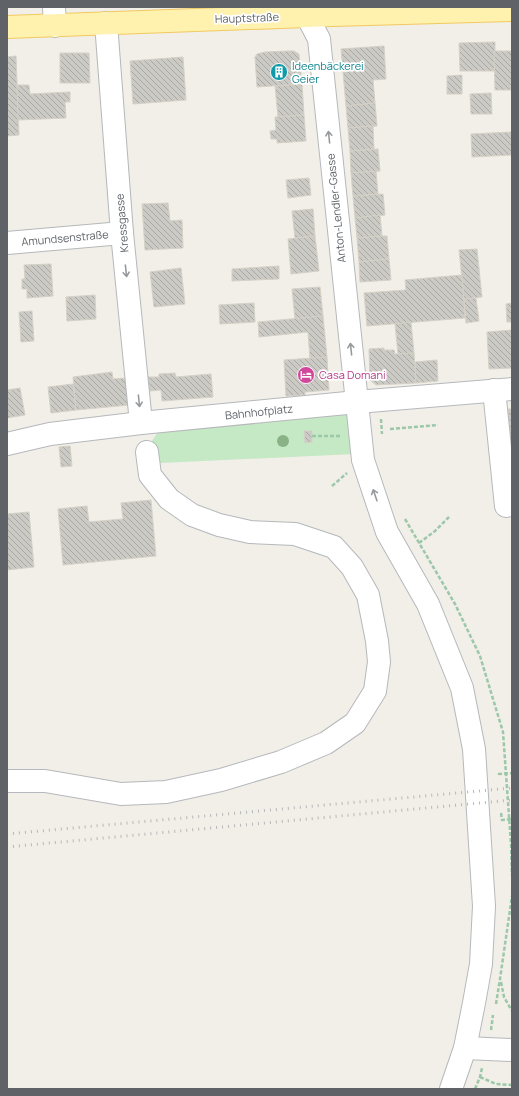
<svg xmlns="http://www.w3.org/2000/svg" width="519" height="1096" font-family="Manrope,sans-serif">
	<defs>
		<pattern id="building-back-hatch" width="6" height="6" patternUnits="userSpaceOnUse"><rect width="6" height="6" fill="#cccac5"/><path d="M-1 5l2 2M0 0l6 6M5-1l2 2" fill="none" stroke="#a9a8a4"/></pattern>
	</defs>
	<rect width="100%" height="100%" fill="#f1efe8"/>
	<polygon fill="#c5e8c5" points="351,410 355,454 160,463 152,441 162,426"/>
	<g fill="url(#building-back-hatch)" stroke="#d6d1c6">
		<polygon points="495,42 495,71 460,71 459,43"/>
		<polygon points="384,46 386,79 373,80 375,103 346,106 341,49"/>
		<polygon points="289,51 294,51 299,54 302,84 257,87 255,57 257,54 265,52"/>
		<polygon points="494,51 512,51 512,90 495,90"/>
		<polygon points="60,53 89,53 90,83 60,83"/>
		<polygon points="16,56 19,135 7,136 7,57"/>
		<polygon points="183,57 186,100 133,104 130,61"/>
		<polygon points="462,75 462,94 447,94 447,76"/>
		<polygon points="302,84 304,115 278,117 275,86"/>
		<polygon points="17,85 29,85 30,94 70,92 70,102 65,102 66,118 18,120"/>
		<polygon points="491,93 492,114 471,114 470,94"/>
		<polygon points="375,103 377,126 348,128 346,106"/>
		<polygon points="304,115 306,141 277,143 277,139 271,139 270,131 276,130 275,117"/>
		<polygon points="373,126 374,149 350,151 348,128"/>
		<polygon points="512,132 512,155 472,157 471,134"/>
		<polygon points="378,149 380,171 351,173 350,151"/>
		<polygon points="376,171 378,194 353,196 351,173"/>
		<polygon points="309,178 311,195 288,198 286,180"/>
		<polygon points="383,194 385,215 355,218 353,196"/>
		<polygon points="168,203 170,221 182,220 183,248 145,250 142,204"/>
		<polygon points="313,209 315,236 295,238 292,211"/>
		<polygon points="380,215 382,236 357,238 355,218"/>
		<polygon points="315,236 319,271 291,274 288,239"/>
		<polygon points="382,236 387,236 389,259 359,262 357,238"/>
		<polygon points="477,249 482,297 464,299 459,250"/>
		<polygon points="389,259 391,280 360,282 359,262"/>
		<polygon points="51,264 53,296 27,298 27,289 22,289 22,279 25,279 24,265"/>
		<polygon points="279,266 279,279 232,281 232,269"/>
		<polygon points="181,268 185,304 154,307 150,272"/>
		<polygon points="462,275 465,318 367,326 364,293 406,290 405,280"/>
		<polygon points="320,287 323,316 295,319 292,289"/>
		<polygon points="95,295 96,319 67,321 66,297"/>
		<polygon points="476,298 479,321 466,323 464,299"/>
		<polygon points="254,303 255,322 220,324 219,305"/>
		<polygon points="512,303 512,322 507,322 506,304"/>
		<polygon points="32,311 34,341 21,342 19,312"/>
		<polygon points="323,316 327,357 310,359 308,332 259,337 258,322"/>
		<polygon points="411,322 414,353 398,354 395,324"/>
		<polygon points="512,330 512,368 489,369 487,332"/>
		<polygon points="384,348 384,350 394,350 395,354 398,354 414,353 416,383 376,385 370,380 369,349"/>
		<polygon points="327,357 329,390 305,392 305,395 286,396 284,360"/>
		<polygon points="437,360 438,381 416,383 415,362"/>
		<polygon points="112,372 113,379 126,378 129,405 76,410 73,377"/>
		<polygon points="175,373 176,377 211,374 213,397 162,401 161,390 150,391 148,377 159,377 159,374"/>
		<polygon points="73,384 76,410 51,413 48,387"/>
		<polygon points="20,388 25,415 7,418 7,390"/>
		<polygon points="508,409 512,409 512,448 511,448"/>
		<polygon points="304,431 312,431 312,442 305,443"/>
		<polygon points="70,446 72,466 61,467 59,447"/>
		<polygon points="151,500 156,556 63,565 58,509 87,506 89,522 123,519 121,503"/>
		<polygon points="29,512 34,567 7,570 7,514"/>
	</g>
	<g fill="none" stroke-linecap="round" stroke-linejoin="round">
		<g stroke="#b5b8bc" stroke-width="24">
			<g id="minor">
				<polyline points="54,7 55,26"/>
				<polyline points="303,7 307,16 319,39 363,460 387,532 428,604 462,688 474,749 484,906 481,964 474,1003 465,1048 451,1089"/>
				<polyline points="106,23 122,233 141,423"/>
				<polyline points="7,243 122,233"/>
				<polyline points="494,390 506,506 512,505"/>
				<polyline points="7,444 50,434 141,423 357,402 512,389"/>
				<polyline points="7,781 45,781 121,794 166,792 221,780 281,762 326,743 355,723 375,691 379,662 377,641 368,595 352,567 334,547 295,534 250,532 219,525 192,515 169,499 150,475 147,452"/>
				<polyline points="465,1048 512,1050"/>
			</g>
		</g>
		<g stroke="#f2c960" stroke-width="24">
			<polyline id="major" points="7,27 332,15 512,10"/>
		</g>
		<g stroke="#9cc7a9" stroke-width="2.5" stroke-dasharray="4 2" stroke-linecap="butt">
			<polyline points="381,419 382,434"/>
			<polyline points="390,429 438,425"/>
			<polyline points="312,436 341,436"/>
			<polyline points="332,486 347,473"/>
			<polyline points="405,519 455,604 480,656 503,732 511,844 512,876"/>
			<polyline points="419,543 435,531 449,517"/>
			<polyline points="499,775 499,774 512,773"/>
			<polyline points="501,813 502,820 512,819"/>
			<polyline points="501,982 504,997 512,1011"/>
			<polyline points="496,1004 500,979 512,896"/>
			<polyline points="491,1030 493,1015"/>
			<polyline points="480,1077 496,1084 512,1085"/>
			<polyline points="475,1089 480,1077 482,1068"/>
		</g>
		<use href="#minor" stroke="#fff" stroke-width="22"/>
		<use href="#major" stroke="#fff2af" stroke-width="22"/>
		<g stroke="#b6b7b8" stroke-width="3" stroke-dasharray="1 5" stroke-linecap="butt">
			<polyline points="7,834 512,788"/>
			<polyline points="7,847 512,800"/>
		</g>
	</g>
	<circle fill="#89b387" cx="283" cy="441" r="6"/>
	<defs><path id="oneway-shaft" d="M-6 0H5M1.5-3L5.5 0L1.5 3" fill="none" stroke-width="1.6" stroke-linecap="round" stroke-linejoin="round"/></defs>
	<g stroke="#979a9d">
		<use href="#oneway-shaft" transform="translate(329 137) rotate(-96)"/>
		<use href="#oneway-shaft" transform="translate(126 271) rotate(84)"/>
		<use href="#oneway-shaft" transform="translate(351 349) rotate(-96)"/>
		<use href="#oneway-shaft" transform="translate(139 401) rotate(84)"/>
		<use href="#oneway-shaft" transform="translate(375 495) rotate(-109)"/>
	</g>
	<defs>
		<g id="building-disc" transform="scale(0.9)"><circle r="9.5" fill="#0f9aa8" stroke="#fff"/><path d="M-4-6H4V6H1V3H-1V6H-4ZM-2.5-4.3h1.7v1.8h-1.7ZM.8-4.3h1.7v1.8H.8ZM-2.5-1h1.7V.8h-1.7ZM.8-1h1.7V.8H.8Z" fill="#fff"/></g>
		<g id="hotel-disc" transform="scale(0.9)"><circle r="9.5" fill="#d1479c" stroke="#fff"/><path d="M-6-4.5h1.5V1H6V5H4.5V3h-9V5H-6ZM-4 0a1.8 1.8 0 1 1 3.6 0ZM.5 0V-2.5h3Q6-2.5 6 0Z" fill="#fff"/></g>
	</defs>
	<g fill-rule="evenodd">
		<use href="#building-disc" x="279" y="72"/>
		<use href="#hotel-disc" x="306" y="375"/>
	</g>
	<g text-anchor="middle" stroke-width="3.5" stroke-linejoin="round" paint-order="stroke">
		<g font-size="11" fill="#5f6368" stroke="#fff">
			<text transform="translate(247 18) rotate(-2)" y="4">Hauptstraße</text>
			<text transform="translate(336 208) rotate(-96)" y="4">Anton-Lendler-Gasse</text>
			<text transform="translate(122 223) rotate(-95)" y="4">Kressgasse</text>
			<text transform="translate(65 238) rotate(-5)" y="4">Amundsenstraße</text>
			<text transform="translate(259 412) rotate(-6)" y="4">Bahnhofplatz</text>
		</g>
		<g font-size="11" fill="#0d838f" stroke="#fff" text-anchor="start">
			<text x="292" y="70">Ideenbäckerei<tspan x="292" dy="13">Geier</tspan></text>
		</g>
		<g font-size="11" fill="#b23c85" stroke="#fff" text-anchor="start">
			<text x="319" y="379">Casa Domani</text>
		</g>
	</g>
	<rect width="519" height="1096" fill="none" stroke="#5f6368" stroke-width="16"/>
</svg>
